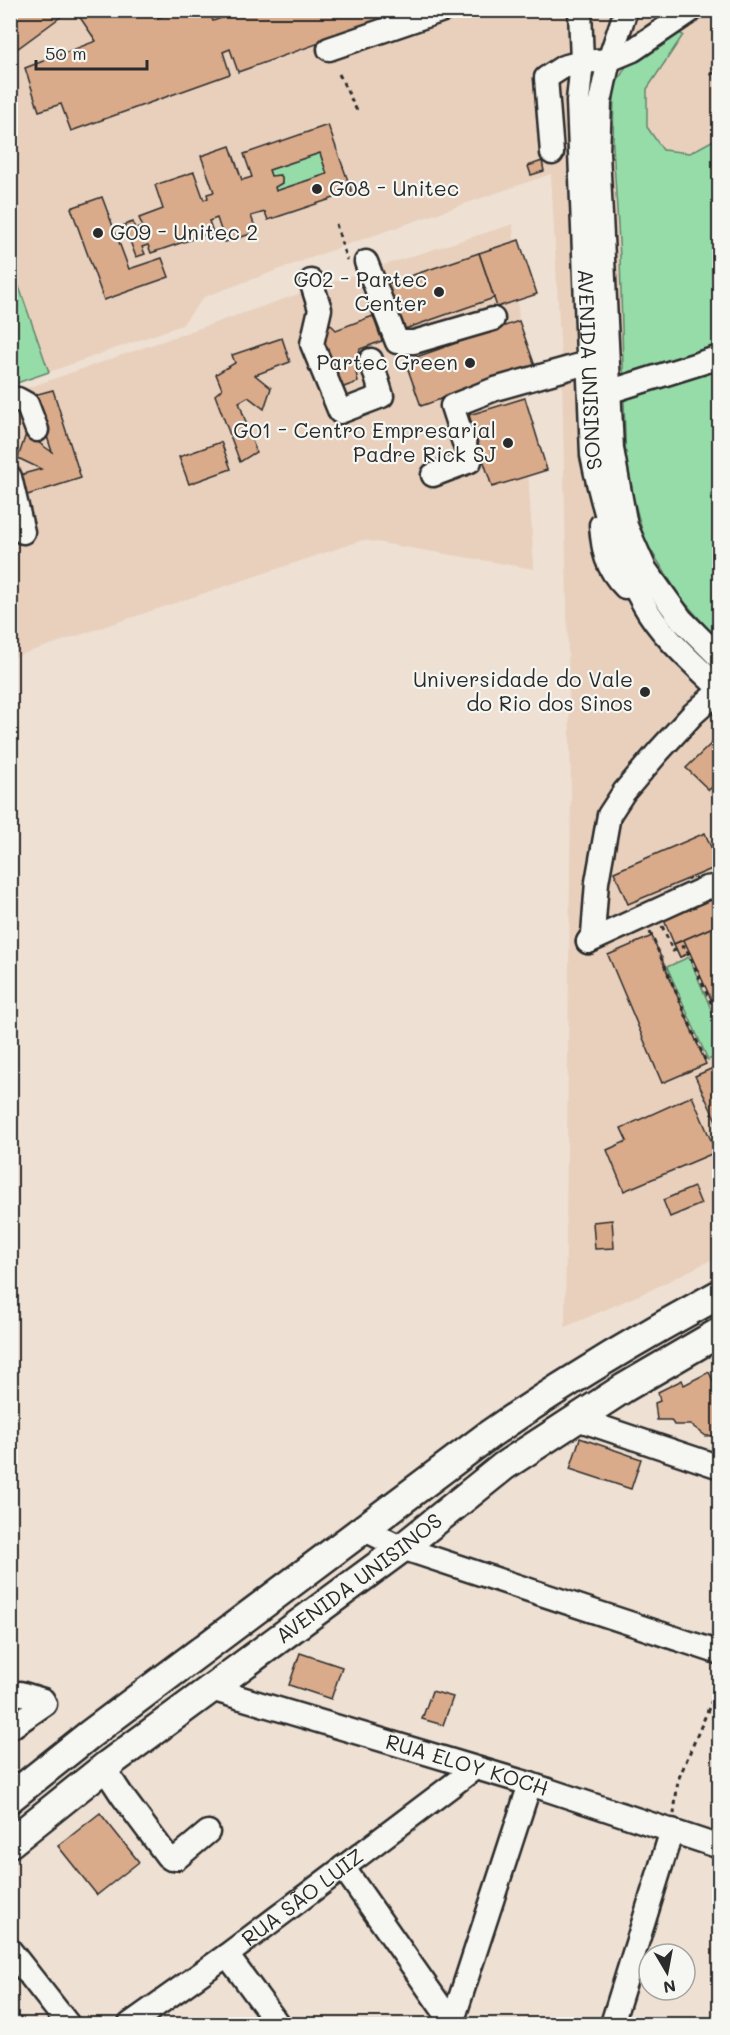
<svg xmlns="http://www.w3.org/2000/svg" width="730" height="2035" font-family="Mali,sans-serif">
	<rect width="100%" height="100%" fill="#eee0d3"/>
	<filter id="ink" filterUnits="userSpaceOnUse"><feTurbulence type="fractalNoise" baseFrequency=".0167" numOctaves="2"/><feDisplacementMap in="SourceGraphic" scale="12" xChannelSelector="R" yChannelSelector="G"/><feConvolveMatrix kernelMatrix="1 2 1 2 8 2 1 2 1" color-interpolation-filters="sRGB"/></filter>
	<g filter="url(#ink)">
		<g fill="#e8d0bd">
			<polygon points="10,11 719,11 719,1256 655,1288 565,1327 571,789 562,377 551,174 343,246 204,297 182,325 49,372 11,261"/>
			<polygon points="513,224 534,569 363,540 11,658 10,394 359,273"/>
		</g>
		<g fill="#96dca9" stroke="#60846a" stroke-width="1.5">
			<polygon points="672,29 683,35 647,89 647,127 663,150 690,153 719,137 719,641 681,598 645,541 626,471 620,257 613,146 614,88 630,59"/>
			<polygon points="320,153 327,174 276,191 275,187 282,183 282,177 280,175 271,176 269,170"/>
			<polygon points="10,261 49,372 11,385 10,385"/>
			<polygon points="689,957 719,1028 719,1055 708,1060 667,967"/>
		</g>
		<g fill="#daab8b" stroke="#2b2b2b" stroke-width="1.5" fill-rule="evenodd">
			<polygon points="10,10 70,10 10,54"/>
			<polygon points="75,10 150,10 155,19 178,10 209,10 213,21 235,13 234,10 412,10 238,72 230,49 223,52 230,74 71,131 61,104 39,111 25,68 96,41"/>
			<path d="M 328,125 L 352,192 L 268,220 L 265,212 L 251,216 L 257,232 L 225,242 L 217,218 L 209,221 L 213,232 L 151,253 L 148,245 L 142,247 L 145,254 L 136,257 L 124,225 L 133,222 L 135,229 L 143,227 L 139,218 L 163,209 L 155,185 L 194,172 L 204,200 L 208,198 L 207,194 L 214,192 L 201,156 L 230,146 L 242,180 L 252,177 L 244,154 ZM 320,153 L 327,174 L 276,191 L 275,187 L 282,183 L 282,177 L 280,175 L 271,176 L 269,170 Z"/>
			<polygon points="542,161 544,171 531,175 528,166"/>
			<polygon points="102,197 129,269 162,258 169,277 104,300 71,208"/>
			<polygon points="519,240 537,294 497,307 479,253"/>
			<polygon points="479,253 494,298 399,331 383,285"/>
			<polygon points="373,316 382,341 360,349 355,367 358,382 338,389 315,350 328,322 336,330"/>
			<polygon points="519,321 535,366 421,406 405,361"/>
			<polygon points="282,338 290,362 255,375 271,388 264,409 248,397 239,402 256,452 240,462 215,395 222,389 216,374 235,363 232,355"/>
			<polygon points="53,390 81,478 18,498 12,477 41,469 18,458 26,434 52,452 34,395"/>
			<polygon points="525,398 547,470 492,487 469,415"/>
			<polygon points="221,442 231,469 189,484 179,457"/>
			<polygon points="718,737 720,739 720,792 713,786 709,790 686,768"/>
			<polygon points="705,833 719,866 628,904 614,872"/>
			<polygon points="714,899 720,911 720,924 674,944 664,920"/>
			<polygon points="720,924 719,938 720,1019 690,953 680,957 674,944"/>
			<polygon points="652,936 706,1064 662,1083 608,955"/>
			<polygon points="684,940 690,953 680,957 674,944"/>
			<polygon points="720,1065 720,1129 695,1076"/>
			<polygon points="692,1096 716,1152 624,1191 607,1150 627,1141 621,1128"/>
			<polygon points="694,1187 701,1204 670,1217 663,1200"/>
			<polygon points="612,1220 614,1248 595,1249 593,1222"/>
			<polygon points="709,1372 714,1383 720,1380 720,1435 706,1436 691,1425 674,1425 671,1420 657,1420 655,1403 660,1401 658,1392 682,1380 684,1385"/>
			<polygon points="580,1438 641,1459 631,1489 570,1469"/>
			<polygon points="300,1653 342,1667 331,1699 289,1685"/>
			<polygon points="432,1691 453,1697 443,1725 422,1719"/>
			<polygon points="100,1813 139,1862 97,1895 58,1846"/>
		</g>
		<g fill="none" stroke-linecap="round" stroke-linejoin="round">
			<g stroke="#2b2b2b" stroke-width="27">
				<g id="minor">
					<path id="s1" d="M 580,10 L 582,62 L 578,101 L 592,455 C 602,505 617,558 643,603 C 661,636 693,663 720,689"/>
					<polyline points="626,10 609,60 600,102 598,152 612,449 626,526 645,569 681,619 720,658"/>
					<polyline points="329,49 443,10"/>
					<polyline points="552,153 546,78 563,67 582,62 609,60 633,50 692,10"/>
					<polyline points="366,262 397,342 414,342 493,319"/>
					<polyline points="311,281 320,309 312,344 340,412 382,396 371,360"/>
					<polyline points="608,392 720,357"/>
					<polyline points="10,402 18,399 27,404 37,430"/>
					<polyline points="433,475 470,461 452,406 495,389 587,363"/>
					<polyline points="10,477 23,532"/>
					<path d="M 601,525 C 603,551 606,568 625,587"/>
					<polyline points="588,942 593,934 597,882 609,815 624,792 659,751 693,714 720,690"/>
					<polyline points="588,942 706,888 720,886"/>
					<polyline points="577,1419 720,1467"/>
					<polyline points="363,1529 402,1548 720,1653"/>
					<path id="s2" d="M 211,1689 L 530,1784 L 720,1847"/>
					<polyline points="10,1697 20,1693 43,1700 45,1704 10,1728"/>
					<polyline points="104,1768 123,1797 167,1856 171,1859 177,1858 208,1832"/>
					<polyline points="343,1867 453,2024"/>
					<polyline points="10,1950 68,2024"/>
					<polyline points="227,1955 278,2024"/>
					<polyline points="452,2023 530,1784"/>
					<path id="s3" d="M 130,2024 L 227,1955 L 475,1768"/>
					<polyline points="612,2024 672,1830"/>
				</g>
			</g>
			<g stroke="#2b2b2b" stroke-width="33">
				<g id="major">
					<path d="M 10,1798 L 89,1735 L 490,1434 C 564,1383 640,1337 720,1294"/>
					<path id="s4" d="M 10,1843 L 106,1766 L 402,1548 L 504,1466 L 624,1388 L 720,1332"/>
				</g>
			</g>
			<g stroke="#2b2b2b" stroke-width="3" stroke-dasharray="4.5 4.5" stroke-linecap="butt">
				<polyline points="339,74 357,111"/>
				<polyline points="710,74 720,71"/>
				<polyline points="336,224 347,260"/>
				<polyline points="662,926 673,951 685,946 720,1022"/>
				<polyline points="650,932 706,1062"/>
				<polyline points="674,1814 678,1780 720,1682"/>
			</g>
			<use href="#minor" stroke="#f6f6f2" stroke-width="22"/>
			<use href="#major" stroke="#f6f6f2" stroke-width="28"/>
		</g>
	</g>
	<g fill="#2b2b2b" stroke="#f6f6f2" stroke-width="2">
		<circle cx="317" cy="189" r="6"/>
		<circle cx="98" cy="233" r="6"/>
		<circle cx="439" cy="292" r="6"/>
		<circle cx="470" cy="363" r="6"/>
		<circle cx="508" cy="443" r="6"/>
		<circle cx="645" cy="692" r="6"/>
	</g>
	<g text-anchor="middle" stroke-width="4.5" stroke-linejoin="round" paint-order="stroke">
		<g font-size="21" fill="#2b2b2b" stroke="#f6f6f2" text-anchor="end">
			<text x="329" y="196" text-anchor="start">G08 - Unitec</text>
			<text x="110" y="240" text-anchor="start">G09 - Unitec 2</text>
			<text x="427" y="287">G02 - Partec<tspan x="427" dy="24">Center</tspan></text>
			<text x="458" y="370">Partec Green</text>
			<text x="496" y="438">G01 - Centro Empresarial<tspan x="496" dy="24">Padre Rick SJ</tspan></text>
			<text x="633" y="687">Universidade do Vale<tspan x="633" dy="24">do Rio dos Sinos</tspan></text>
		</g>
		<g font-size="21" fill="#2b2b2b" stroke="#f6f6f2">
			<text dy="7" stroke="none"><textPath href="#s1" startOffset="360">AVENIDA UNISINOS</textPath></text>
			<text dy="7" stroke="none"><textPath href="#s4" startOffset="438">AVENIDA UNISINOS</textPath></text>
			<text dy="7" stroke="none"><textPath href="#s2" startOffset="267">RUA ELOY KOCH</textPath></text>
			<text dy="7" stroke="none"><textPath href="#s3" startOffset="214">RUA SÃO LUIZ</textPath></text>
		</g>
	</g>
	<rect width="730" height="2035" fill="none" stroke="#f6f6f2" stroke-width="36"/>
	<rect x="18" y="18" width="694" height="1999" fill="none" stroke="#2b2b2b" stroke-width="2" filter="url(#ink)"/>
	<g transform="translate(667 1972) rotate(170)"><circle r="28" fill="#f6f6f2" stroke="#a5a5a2" stroke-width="1.5"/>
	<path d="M0-4.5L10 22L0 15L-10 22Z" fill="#2b2b2b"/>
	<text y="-9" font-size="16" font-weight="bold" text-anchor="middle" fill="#2b2b2b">N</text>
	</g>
	<path d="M36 60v9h111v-9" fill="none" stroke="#2b2b2b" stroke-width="3"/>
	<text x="45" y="60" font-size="18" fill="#2b2b2b" stroke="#f6f6f2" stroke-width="4.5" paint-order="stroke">50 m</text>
</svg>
